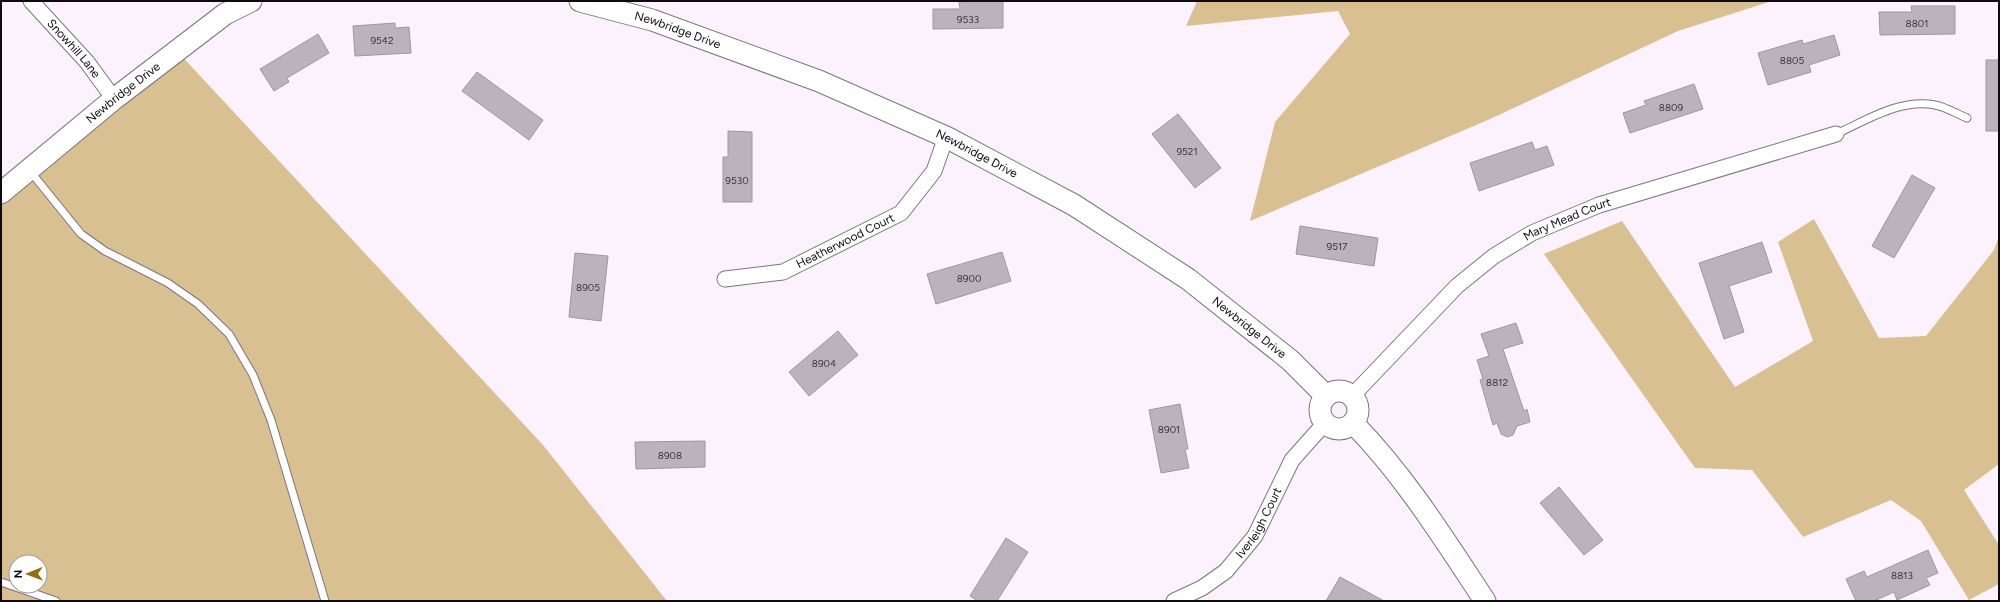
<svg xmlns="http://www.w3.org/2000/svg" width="2000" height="602" font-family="Figtree,sans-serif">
	<rect width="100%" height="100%" fill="#fcf2fe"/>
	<g fill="#d8c091" fill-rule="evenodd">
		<polygon points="1197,1 1772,1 1678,31 1488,120 1250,221 1275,122 1350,34 1338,11 1186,26"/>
		<path d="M 177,51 L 543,445 L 667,601 L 1,601 L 1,187 ZM 16,562 L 40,562 L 40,586 L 16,586 Z"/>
		<polygon points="1814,219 1879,338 1926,336 1994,250 1999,236 1999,464 1964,490 1999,545 1999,584 1969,600 1921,521 1891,500 1803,537 1752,470 1695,468 1544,254 1622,221 1735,387 1813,341 1778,242"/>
	</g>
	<g fill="#bcb2bd" stroke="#9f96a1">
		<polygon points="959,1 1003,1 1003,28 933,29 933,9 960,9"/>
		<polygon points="1911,6 1955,6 1955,34 1880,35 1879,12 1912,12"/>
		<polygon points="395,23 395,28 409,27 411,53 355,56 353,26"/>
		<polygon points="318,34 329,53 287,78 289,82 274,91 260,69"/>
		<polygon points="1834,35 1840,55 1809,65 1811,72 1768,85 1758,53 1802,40 1803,44"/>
		<rect x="1986" y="60" width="13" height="71"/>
		<polygon points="477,72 543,120 529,140 462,91"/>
		<polygon points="1694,84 1703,109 1630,133 1623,113 1646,105 1644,101"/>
		<polygon points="1178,114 1221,168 1195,188 1152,134"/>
		<polygon points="728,131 752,132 752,202 723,202 723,157 728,157"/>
		<polygon points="1532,142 1535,150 1547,146 1554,165 1479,191 1470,163"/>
		<polygon points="1912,175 1935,188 1894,258 1872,246"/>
		<polygon points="1300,226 1378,238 1374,266 1296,254"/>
		<polygon points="1762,242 1772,272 1729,286 1744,332 1724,339 1699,263"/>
		<polygon points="1002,252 1011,281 936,304 927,274"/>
		<polygon points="575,253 608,256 601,321 569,317"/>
		<polygon points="1516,323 1523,343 1503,349 1524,411 1527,409 1530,422 1517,426 1513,435 1507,437 1501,434 1497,423 1493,425 1480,380 1483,379 1477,360 1489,356 1481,334"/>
		<polygon points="838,331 858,355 809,396 789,372"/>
		<polygon points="1180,404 1188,449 1185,449 1189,468 1161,473 1149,410"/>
		<polygon points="705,441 705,467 636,469 635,442"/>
		<polygon points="1559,487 1603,540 1584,555 1540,503"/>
		<polygon points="1006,538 1028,552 997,601 978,601 970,596"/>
		<polygon points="1928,550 1938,573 1926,578 1930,585 1897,600 1894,592 1874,601 1856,601 1846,579 1864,571 1867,577"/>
		<polygon points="1340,577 1384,601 1326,601"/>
	</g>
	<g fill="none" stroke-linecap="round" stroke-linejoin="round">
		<g stroke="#7d747f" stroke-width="9">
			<g id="lane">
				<path d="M 1836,134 C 1867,120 1901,98 1935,105 C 1946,107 1957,114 1967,118"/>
				<polyline points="30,171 81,234 105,251 168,283 198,304 229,334 253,375 271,420 325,601"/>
				<polyline points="1,582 56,601"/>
			</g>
		</g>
		<g stroke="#7d747f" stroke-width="17">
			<g id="street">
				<path id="s1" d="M 31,1 L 87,62 L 114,99"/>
				<path id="s2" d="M 725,279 L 783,272 L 901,213 L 934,171 L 946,137"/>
				<path id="s3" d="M 1352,396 L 1457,286 L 1494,256 L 1532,233 L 1599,205 L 1836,134"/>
				<path id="s4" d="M 1174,601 L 1202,588 L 1226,571 L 1255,536 L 1292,460 L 1325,423"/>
			</g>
		</g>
		<g stroke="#7d747f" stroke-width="23">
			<g id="secondary">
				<path id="s5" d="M 580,1 L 652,20 L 819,81 L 946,137 L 1074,205 L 1188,279 L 1290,360 L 1326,396"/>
				<path id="s6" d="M 1,193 L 114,99 L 225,14 L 251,1"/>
				<circle cx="1339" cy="410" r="19"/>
				<path d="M 1353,423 C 1405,476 1444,539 1485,601"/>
			</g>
		</g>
		<use href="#lane" stroke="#fff" stroke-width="7"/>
		<use href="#street" stroke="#fff" stroke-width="15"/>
		<use href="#secondary" stroke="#fff" stroke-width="21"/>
	</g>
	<g text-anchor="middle" stroke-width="3.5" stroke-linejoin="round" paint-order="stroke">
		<g font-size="10" fill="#3a353a">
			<text x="968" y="23">9533</text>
			<text x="1917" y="27">8801</text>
			<text x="382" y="44">9542</text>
			<text x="1792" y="64">8805</text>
			<text x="1671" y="111">8809</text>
			<text x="1187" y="155">9521</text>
			<text x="737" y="184">9530</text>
			<text x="1337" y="250">9517</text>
			<text x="969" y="282">8900</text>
			<text x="588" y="291">8905</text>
			<text x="824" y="367">8904</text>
			<text x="1497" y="386">8812</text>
			<text x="1169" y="433">8901</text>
			<text x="670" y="459">8908</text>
			<text x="1902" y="579">8813</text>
		</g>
		<g font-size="12" fill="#0e0b0f" stroke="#fff">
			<text dy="4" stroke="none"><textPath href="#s5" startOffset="102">Newbridge Drive</textPath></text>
			<text dy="4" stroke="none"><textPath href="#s1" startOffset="64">Snowhill Lane</textPath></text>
			<text dy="4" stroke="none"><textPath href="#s6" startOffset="158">Newbridge Drive</textPath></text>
			<text dy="4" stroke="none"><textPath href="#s5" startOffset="426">Newbridge Drive</textPath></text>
			<text dy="4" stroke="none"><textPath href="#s3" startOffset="282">Mary Mead Court</textPath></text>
			<text dy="4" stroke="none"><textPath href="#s2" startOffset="128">Heatherwood Court</textPath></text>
			<text dy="4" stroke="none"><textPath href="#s5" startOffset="750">Newbridge Drive</textPath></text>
			<text dy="4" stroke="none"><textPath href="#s4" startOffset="119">Iverleigh Court</textPath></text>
		</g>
	</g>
	<rect width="2000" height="602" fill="none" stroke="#0e0b0f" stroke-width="4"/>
	<g transform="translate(28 574) rotate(269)"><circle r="19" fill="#ffffff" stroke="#9f9d9f"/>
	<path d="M0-3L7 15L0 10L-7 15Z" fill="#916c12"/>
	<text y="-6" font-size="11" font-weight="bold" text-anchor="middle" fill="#0e0b0f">N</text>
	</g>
</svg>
